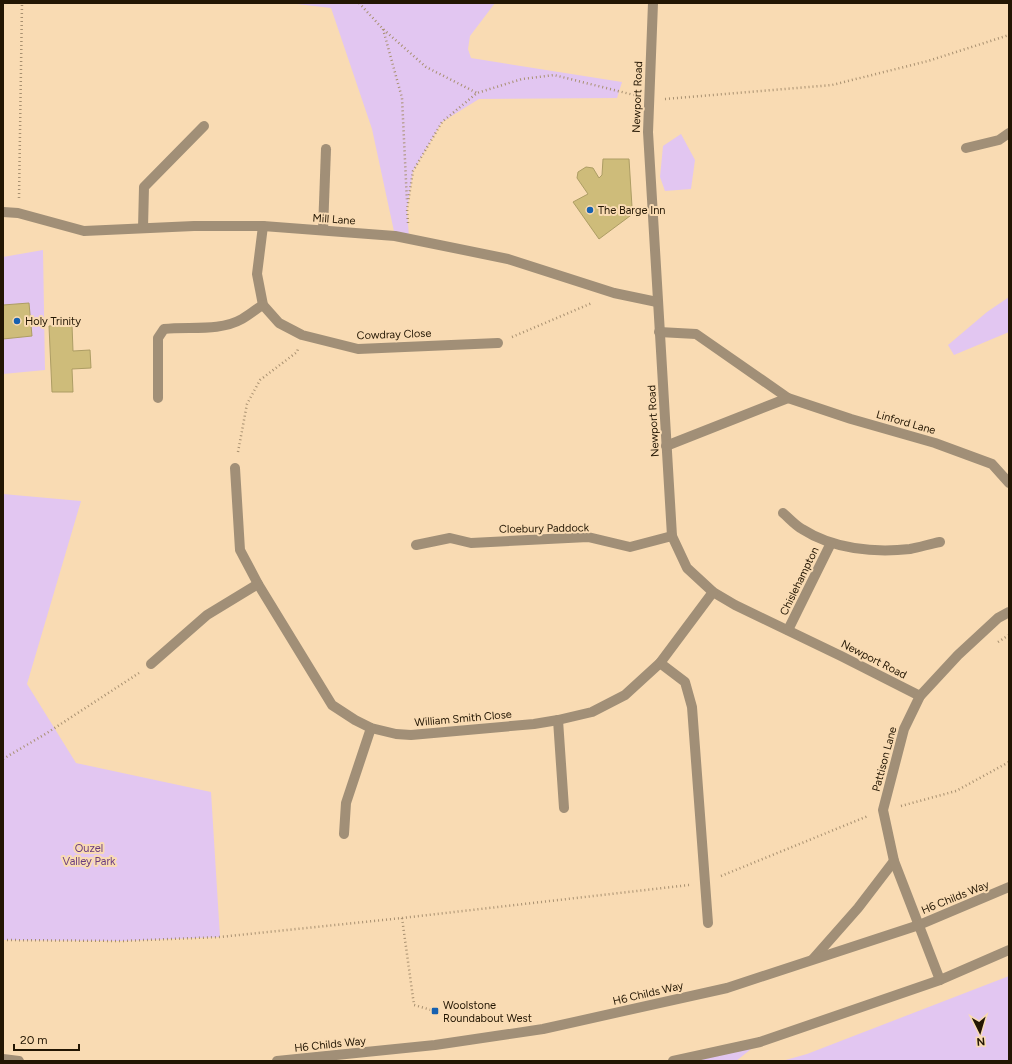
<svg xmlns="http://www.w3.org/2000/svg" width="1012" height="1064" font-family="Figtree,sans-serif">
	<rect width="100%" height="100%" fill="#f9dbb3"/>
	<g fill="#e2c6f1">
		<polygon points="288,3 495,3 470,36 468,49 471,58 622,82 617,98 479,99 442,122 413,171 407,209 409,238 395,236 372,129 331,8"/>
		<polygon points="681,134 695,160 691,189 665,191 660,177 663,146"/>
		<polygon points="43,250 45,370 3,374 3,257"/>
		<polygon points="1009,297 1009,332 954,355 948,345 987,312"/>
		<polygon points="3,494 81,501 27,684 76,763 211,792 220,937 121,941 3,940"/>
		<polygon points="1009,976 1009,1061 782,1061 807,1054"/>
		<polygon points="760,1042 736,1061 673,1061"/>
	</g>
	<g fill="#cebc7a" stroke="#ad9d64">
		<polygon points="603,159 629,159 632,207 634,213 599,239 573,202 588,194 577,178 578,172 586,167 593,168 599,178 602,175"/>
		<polygon points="29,303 32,336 3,339 3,305"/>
		<polygon points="72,325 73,351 90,350 91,368 72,369 73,392 52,392 49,326"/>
	</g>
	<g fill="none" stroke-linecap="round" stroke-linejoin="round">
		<g stroke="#a89070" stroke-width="2.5" stroke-dasharray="1 3" stroke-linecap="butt">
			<polyline points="359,3 383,29 426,67 477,93"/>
			<polyline points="383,29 402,98 407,202"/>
			<polyline points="665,99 832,85 928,61 1009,35"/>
			<polyline points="19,198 22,3"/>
			<polyline points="408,223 407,209 413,171 442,122 477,93 522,79 554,75 634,95"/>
			<polyline points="512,337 592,303"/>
			<polyline points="238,452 247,404 260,380 297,352 298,349"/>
			<polyline points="998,642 1009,635"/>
			<polyline points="3,759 47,733 139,673"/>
			<polyline points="901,806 956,791 1009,762"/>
			<polyline points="721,876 868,816"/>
			<polyline points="402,918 414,1005 435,1011"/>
			<polyline points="3,940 121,941 220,937 402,918 689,885"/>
		</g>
		<g stroke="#a18f77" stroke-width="10">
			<polyline points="653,3 648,132 672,536 687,568 713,592 735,605 841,656 920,696"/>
			<polyline points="966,148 999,140 1009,133"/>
			<polyline points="3,212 18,213 84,231 194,226 263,226 395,236 508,259 614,293 657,302"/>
			<polyline points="263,226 257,274 263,305 279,323 302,335 358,349 498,343"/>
			<polyline points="143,228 144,187 204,126"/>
			<polyline points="323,230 326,149"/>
			<polyline points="659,332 696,334 788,398 851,419 935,443 992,464 1009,483"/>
			<path d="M 158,398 L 158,338 L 164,329 C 189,326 219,332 242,319 C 249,315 256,309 263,305"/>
			<polyline points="666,446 788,398"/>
			<polyline points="235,468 240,550 258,584 332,705 355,720 371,728 396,734 411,735 534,724 558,720 592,712 625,695 660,663 713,592"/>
			<path d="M 783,513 C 789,518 795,525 802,529 C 833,549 874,553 910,549 C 920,547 930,544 940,542"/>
			<polyline points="416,545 450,538 471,543 588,537 630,547 672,536"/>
			<polyline points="788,630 831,543"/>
			<polyline points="660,663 685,682 692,707 708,923"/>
			<polyline points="151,664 207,615 258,584"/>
			<polyline points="558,720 564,808"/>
			<polyline points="344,834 346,803 371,728"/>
			<polyline points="813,959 858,908 894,861"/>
			<polyline points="940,980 894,861 883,810 904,729 920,696 958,655 998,618 1009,612"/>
			<polyline points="3,1059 19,1061"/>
			<polyline points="277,1061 435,1045 543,1029 727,988 919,925 1009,887"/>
			<polyline points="673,1061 760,1042 940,980 1009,950"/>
		</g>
	</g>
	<g fill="#1761b0" stroke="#f9dbb3" stroke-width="1.5">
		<circle cx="590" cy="210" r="4"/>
		<circle cx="17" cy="321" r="4"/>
		<rect x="431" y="1007" width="8" height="8" rx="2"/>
	</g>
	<g text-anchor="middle" stroke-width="4" stroke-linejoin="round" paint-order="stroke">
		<g font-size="11" fill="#231603" stroke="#f9dbb3">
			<text transform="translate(637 97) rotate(-88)" y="4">Newport Road</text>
			<text transform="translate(334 219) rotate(4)" y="4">Mill Lane</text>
			<text transform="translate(394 334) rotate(-2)" y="4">Cowdray Close</text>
			<text transform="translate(653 421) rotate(-93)" y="4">Newport Road</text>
			<text transform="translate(906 422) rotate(16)" y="4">Linford Lane</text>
			<text transform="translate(544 528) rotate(-1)" y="4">Cloebury Paddock</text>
			<text transform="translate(799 581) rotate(-64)" y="4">Chislehampton</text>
			<text transform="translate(874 659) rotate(27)" y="4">Newport Road</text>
			<text transform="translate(463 718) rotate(-5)" y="4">William Smith Close</text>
			<text transform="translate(884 759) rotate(-75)" y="4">Pattison Lane</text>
			<text transform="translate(955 897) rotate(-22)" y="4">H6 Childs Way</text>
			<text transform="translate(648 993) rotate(-13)" y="4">H6 Childs Way</text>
			<text transform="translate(330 1044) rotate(-6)" y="4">H6 Childs Way</text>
		</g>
		<g font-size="11" fill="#231603" stroke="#f9dbb3" text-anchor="start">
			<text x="598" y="214">The Barge Inn</text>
			<text x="25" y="325">Holy Trinity</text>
			<text x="443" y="1009">Woolstone<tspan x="443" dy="13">Roundabout West</tspan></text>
		</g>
		<g font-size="11" fill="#6a3c7f" stroke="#f9dbb3">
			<text x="89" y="852">Ouzel<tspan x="89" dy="13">Valley Park</tspan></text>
		</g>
	</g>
	<rect width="1012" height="1064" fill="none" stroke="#231603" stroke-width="8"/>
	<g transform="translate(980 1032) rotate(175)" stroke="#f9dbb3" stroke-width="3" paint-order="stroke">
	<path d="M0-3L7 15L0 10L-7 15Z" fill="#231603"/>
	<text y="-6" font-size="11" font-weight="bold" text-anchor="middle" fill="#231603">N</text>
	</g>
	<path d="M14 1044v6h65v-6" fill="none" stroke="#231603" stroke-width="2"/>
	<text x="20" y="1044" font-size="12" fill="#231603" stroke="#f9dbb3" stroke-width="3" paint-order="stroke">20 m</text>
</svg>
